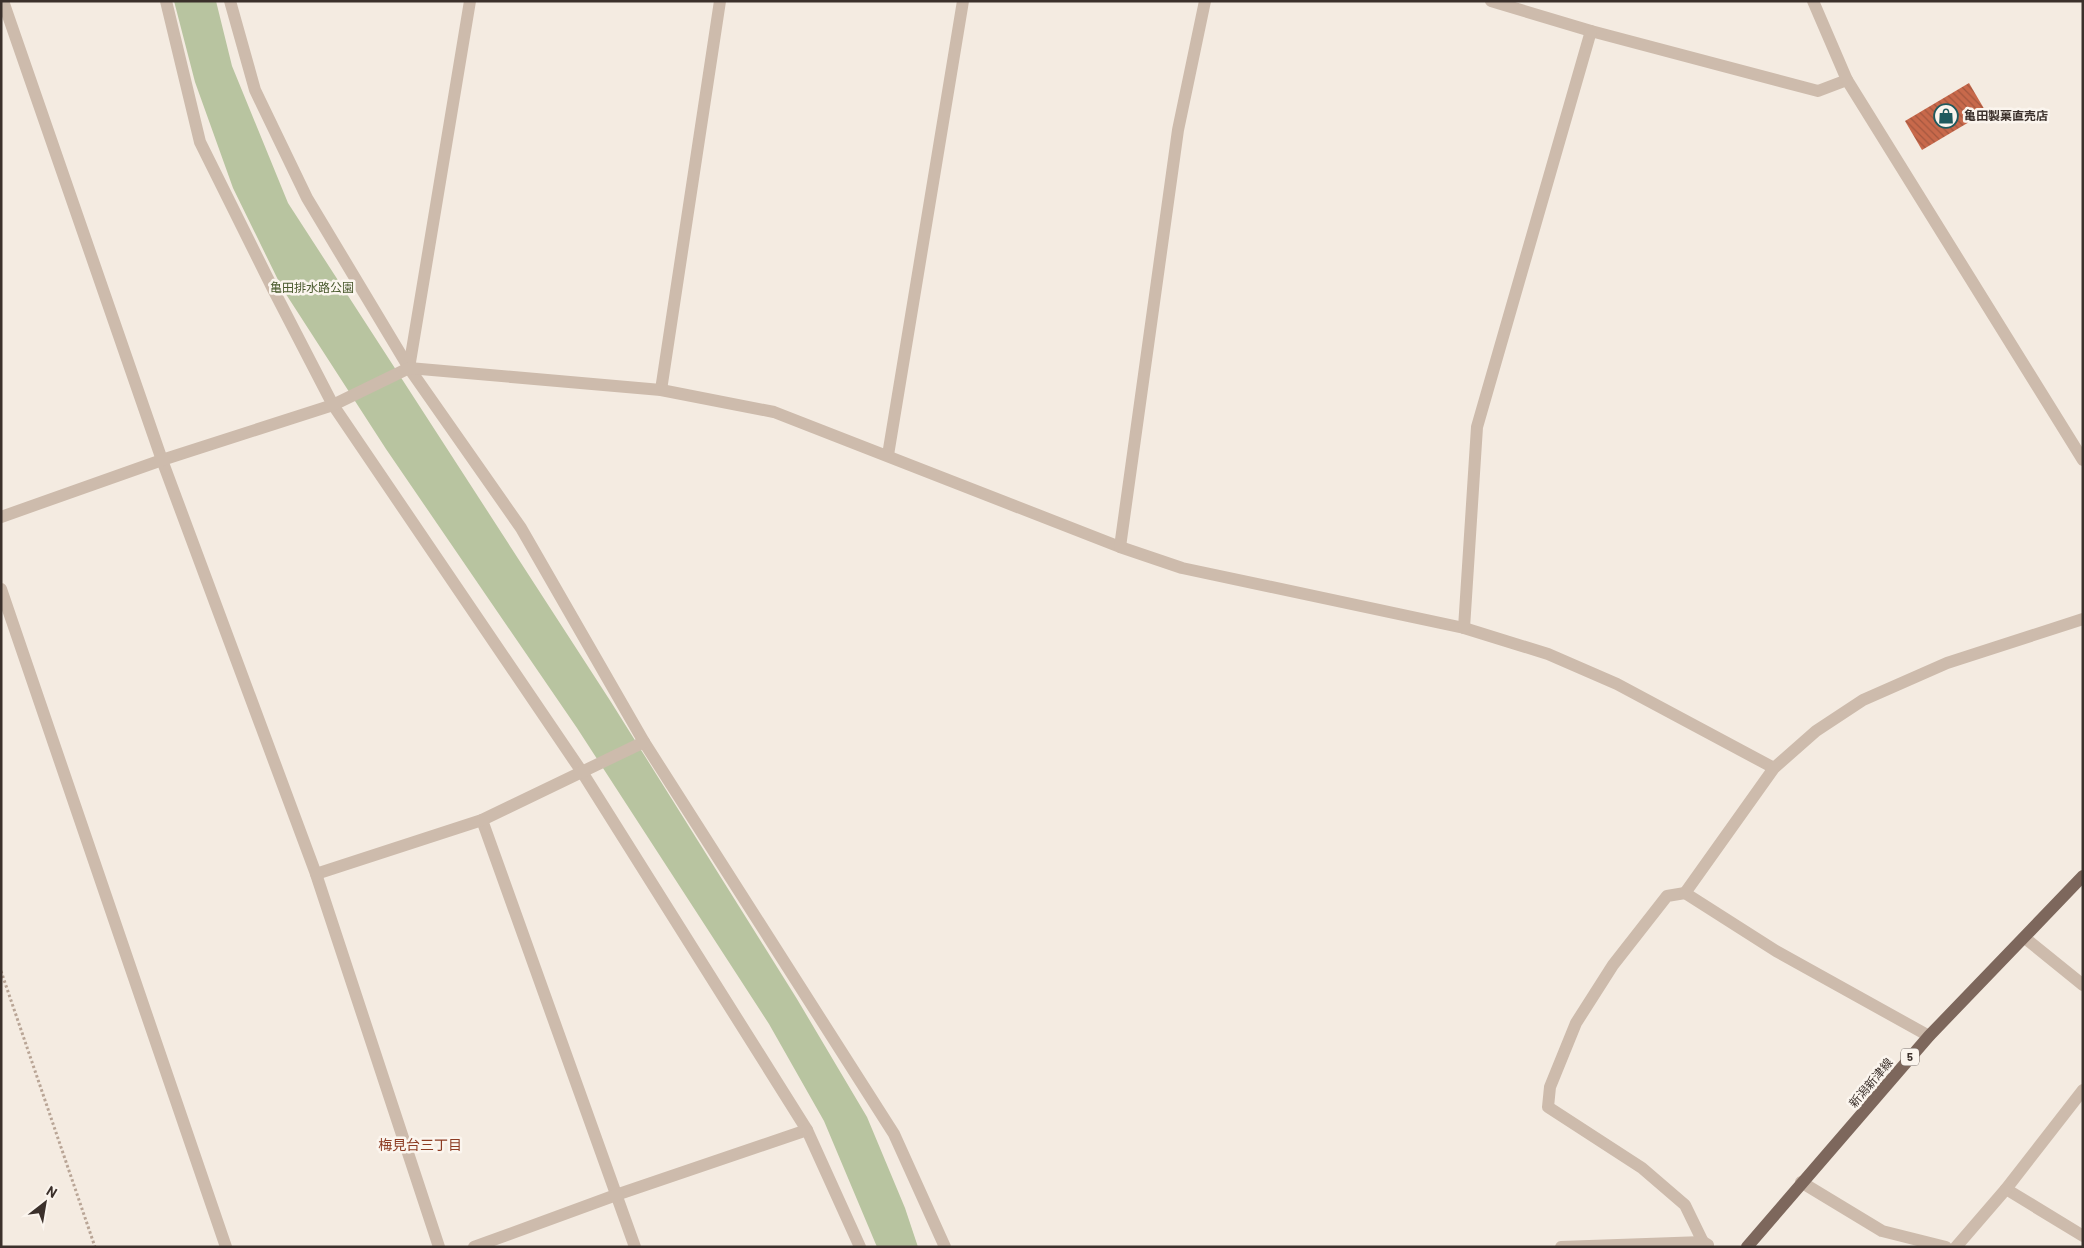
<svg xmlns="http://www.w3.org/2000/svg" width="2084" height="1248" font-family="Barlow,'Noto Sans JP',sans-serif">
	<defs>
		<pattern id="building-back-hatch" width="6" height="6" patternUnits="userSpaceOnUse" patternTransform="scale(1.25)"><rect width="6" height="6" fill="#c8694b"/><path d="M-1 5l2 2M0 0l6 6M5-1l2 2" fill="none" stroke="#a4573f"/></pattern>
	</defs>
	<rect width="100%" height="100%" fill="#f4ebe1"/>
	<polygon fill="#b8c4a0" points="174,1 216,1 232,66 288,203 611,702 797,999 867,1117 905,1208 918,1247 877,1247 824,1121 769,1024 577,728 386,449 282,288 233,188 195,82"/>
	<polygon fill="url(#building-back-hatch)" points="1969,83 1986,112 1922,150 1905,121"/>
	<g fill="none" stroke-linecap="round" stroke-linejoin="round">
		<polyline stroke="#b9a596" stroke-width="3" stroke-dasharray="2.5 2.5" stroke-linecap="butt" points="1,971 95,1247"/>
		<g stroke="#cdbbac" stroke-width="12">
			<polyline points="3,1 162,460 316,874 439,1247"/>
			<polyline points="166,1 200,142 273,289 333,405 582,772 807,1130 860,1247"/>
			<polyline points="230,1 255,90 307,198 409,368 521,528 644,742 894,1134 945,1247"/>
			<polyline points="1491,1 1591,31 1818,91 1847,80"/>
			<polyline points="1813,1 1847,80 2083,460"/>
			<polyline points="409,368 470,1"/>
			<polyline points="661,390 720,1"/>
			<polyline points="888,455 963,1"/>
			<polyline points="1,517 162,460 333,405 409,368 661,390 774,412 1120,547 1182,568 1464,628 1548,654 1617,684 1774,768"/>
			<polyline points="1120,547 1178,130 1205,1"/>
			<polyline points="1,589 226,1247"/>
			<polyline points="1464,628 1477,427 1591,31"/>
			<polyline points="482,820 635,1247"/>
			<polyline points="316,874 482,820 644,742"/>
			<polyline points="1685,893 1667,896 1613,965 1576,1023 1550,1087 1548,1107 1642,1168 1685,1205 1703,1242"/>
			<polyline points="2025,938 2083,985"/>
			<polyline points="1929,1036 1776,951 1685,893 1774,768 1816,731 1863,700 1947,663 2083,619"/>
			<polyline points="1801,1182 1882,1231 1946,1247"/>
			<polyline points="2006,1189 2083,1236"/>
			<polyline points="474,1247 616,1195 807,1130"/>
			<polyline points="1561,1247 1703,1242 1708,1245"/>
			<polyline points="1956,1247 2006,1189 2083,1090"/>
		</g>
		<polyline stroke="#7d675c" stroke-width="12" points="1747,1247 1929,1036 2083,876"/>
	</g>
	<defs>
		<g id="shop-ring" transform="scale(1.25)"><circle r="9.5" fill="#fbf5ee" stroke="#1f5a5e" stroke-width="1.5"/><path d="M-5-2.5h2.3a2.7 3.5 0 0 1 5.4 0H5L5.5 6h-11ZM-1.5-2.5h3a1.5 2.3 0 0 0-3 0Z" fill="#1f5a5e"/></g>
	</defs>
	<g fill-rule="evenodd">
		<use href="#shop-ring" x="1946" y="116"/>
	</g>
	<g text-anchor="middle" stroke-width="5" stroke-linejoin="round" paint-order="stroke">
		<rect fill="#fbf5ee" stroke="#756b66" stroke-width="1" x="1901" y="1048.5" width="18" height="17" rx="4"/>
		<g font-size="11" font-weight="bold" fill="#3b302b">
			<text x="1910" y="1061">5</text>
		</g>
		<g font-size="12" font-weight="bold" fill="#3b302b" stroke="#fbf5ee" text-anchor="start">
			<text x="1964" y="120">亀田製菓直売店</text>
		</g>
		<g font-size="12" fill="#4a5a2e" stroke="#fbf5ee">
			<text x="312" y="292">亀田排水路公園</text>
		</g>
		<g font-size="12" fill="#3b302b" stroke="#fbf5ee">
			<text transform="translate(1871 1083) rotate(-50)" y="4">新潟新津線</text>
		</g>
		<g font-size="14" fill="#8c3b22" stroke="#fbf5ee">
			<text x="420" y="1150">梅見台三丁目</text>
		</g>
	</g>
	<rect width="2084" height="1248" fill="none" stroke="#3b302b" stroke-width="5"/>
	<g transform="translate(45 1203) rotate(31)" stroke="#fbf5ee" stroke-width="4" paint-order="stroke">
	<path d="M0-4L9 19L0 12L-9 19Z" fill="#3b302b"/>
	<text y="-8" font-size="14" font-weight="bold" text-anchor="middle" fill="#3b302b">N</text>
	</g>
</svg>
